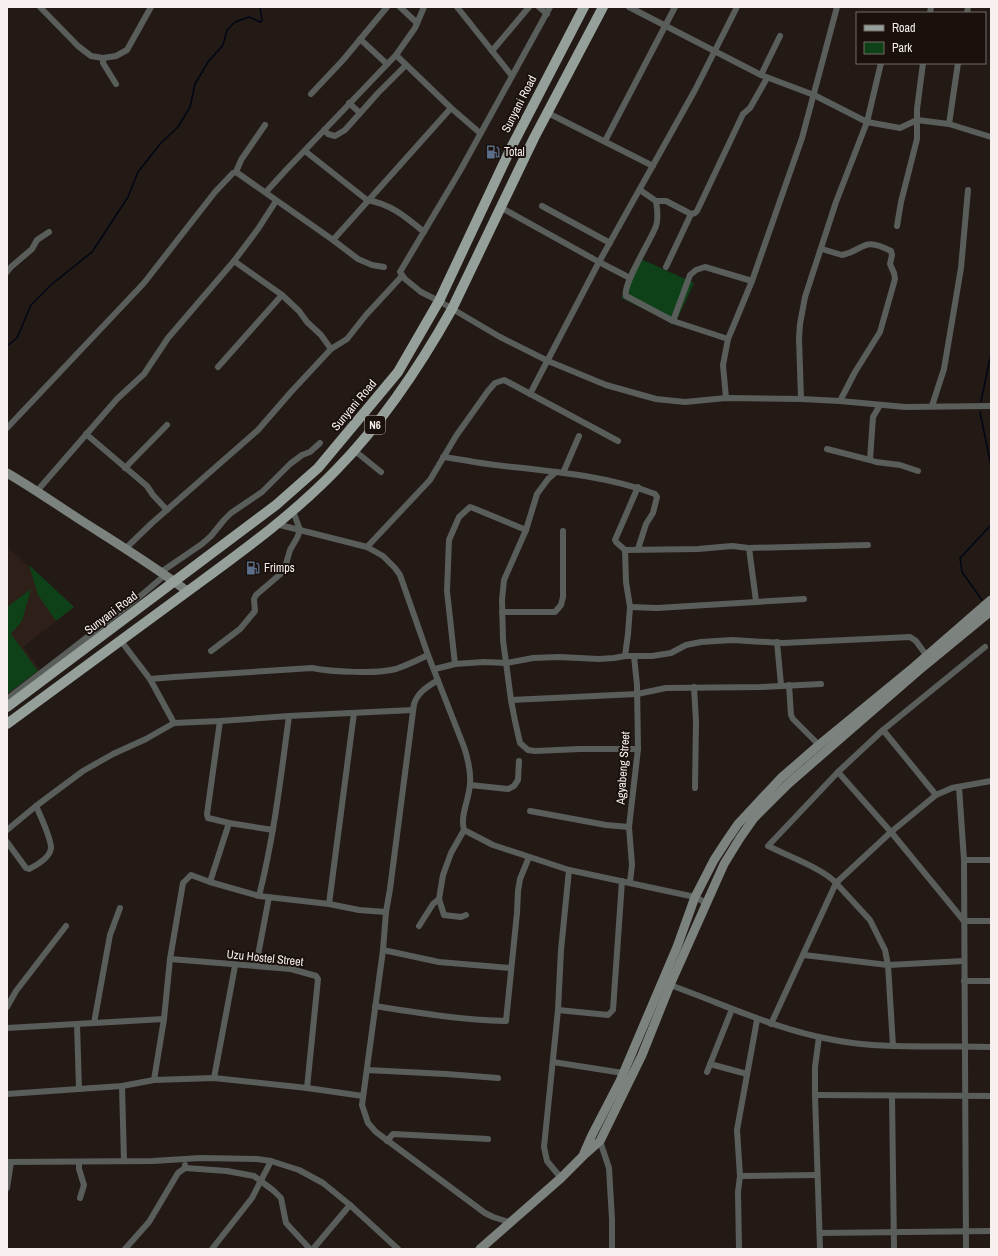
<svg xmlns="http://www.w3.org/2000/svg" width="998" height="1256" font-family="'Archivo Narrow',sans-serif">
	<rect width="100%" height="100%" fill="#231a16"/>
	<polygon fill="#2f1f19" points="7,547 64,598 73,608 23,647 42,672 7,698"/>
	<g fill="#0f4119">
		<polygon points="641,259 694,283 675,324 621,298"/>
		<polygon points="29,565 74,607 56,621 38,595"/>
		<polygon points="31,589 22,621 11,634 38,671 7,694 7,607"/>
	</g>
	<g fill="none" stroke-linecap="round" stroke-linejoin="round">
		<g stroke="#000615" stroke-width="1.5">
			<polyline points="7,346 17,338 31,305 52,284 92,252 128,197 138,172 160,144 178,127 190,107 195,84 208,62 223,45 227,30 235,22 249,17 260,22 262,21 260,7"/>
			<polyline points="981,401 991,354"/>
			<polyline points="980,412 991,466"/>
			<polyline points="982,600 962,572 960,558 991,525"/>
		</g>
		<g stroke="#595e5b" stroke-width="6">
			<polyline points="40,7 78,46 91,56 103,58 116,56 127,50 151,7"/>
			<polyline points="400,7 417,23"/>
			<polyline points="457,7 512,76"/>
			<polyline points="539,7 547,14"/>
			<polyline points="550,7 460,171 400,272 405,279 421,292 439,301 500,337 548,361 606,385 656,399 685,402 726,398 801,399 840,401 905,407 991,406"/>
			<polyline points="629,7 761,75 814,95 867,122 900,128 917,120 949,124 991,137"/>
			<polyline points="930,13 931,7"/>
			<polyline points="967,13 968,7"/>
			<polyline points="360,39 387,64"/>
			<polyline points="492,51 529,7"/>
			<polyline points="396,55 451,108 480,133"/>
			<polyline points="103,58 103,63 116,84"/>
			<polyline points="761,75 780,36"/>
			<polyline points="311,94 343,60 387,7"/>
			<polyline points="349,103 360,113"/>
			<polyline points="548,113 653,166"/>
			<polyline points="949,124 958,63"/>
			<polyline points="324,130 328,134 335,136 345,130 378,93 406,65"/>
			<polyline points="605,141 675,7"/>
			<path d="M 305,151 L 367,200 C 391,204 406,217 424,232"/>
			<polyline points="236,172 333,240 358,259 372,265 384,267"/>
			<path d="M 640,190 L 656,201 C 657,208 659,218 656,226 C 651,240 622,285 626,296 L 673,321 L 728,339"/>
			<polyline points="266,192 286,170 396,55 415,28 424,7"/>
			<polyline points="656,201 666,201 691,214 695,213 697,211 743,114 750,108 767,78"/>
			<polyline points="542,206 610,243"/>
			<polyline points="500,207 599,262 630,278"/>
			<polyline points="897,226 901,202 917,139 917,109 923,63"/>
			<polyline points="333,240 451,108"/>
			<path d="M 822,249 L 842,255 C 866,250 861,236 891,251 L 892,255 L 890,264 L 894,273 L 895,279 L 880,332 L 855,372 L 840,401"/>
			<polyline points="234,261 282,295 299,311 307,322 321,335 331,349"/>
			<polyline points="666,267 691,214"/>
			<polyline points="7,272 11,267 32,249 37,240 49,232"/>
			<polyline points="673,321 690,275 696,270 705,267 752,281"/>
			<polyline points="218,367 282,295"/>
			<polyline points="530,394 599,262 695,90 737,7"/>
			<polyline points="726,398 723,365 728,339 752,281 802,138 837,7"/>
			<polyline points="801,399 799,338 800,324 805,297 836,202 867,122 881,63"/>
			<polyline points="880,405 873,417 870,460 876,462 900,465 918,471"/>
			<polyline points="932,406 944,369 961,268 968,190"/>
			<polyline points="7,428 144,283 215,192 233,173 236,172 241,160 265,125"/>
			<polyline points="86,434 147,486 153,495 167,510"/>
			<polyline points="827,449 870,460"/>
			<polyline points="355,451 381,472"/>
			<path d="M 443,457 C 460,459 477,463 495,465 C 548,471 604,475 655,494 L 657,497 L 653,513 L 646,524 L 638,549"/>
			<polyline points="125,468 167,425"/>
			<polyline points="556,472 548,479 537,494 526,530 504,580 502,600 503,640 511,700 515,721 520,743 528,750 535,751 580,749 638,749"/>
			<polyline points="563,473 579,436"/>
			<polyline points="638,487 615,540 616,542 625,550 698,549 732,546 749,548 868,545"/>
			<polyline points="37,491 117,399 144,374 168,338 234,261 258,229 276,201"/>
			<path d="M 276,524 L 367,547 L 383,556 L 395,568 L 400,575 L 428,655 L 464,747 C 468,759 471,772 470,784 C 469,800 460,815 464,830 L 493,845 L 569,870 L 695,897 L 706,903"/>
			<polyline points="367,547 430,480 456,436 488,391 495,383 504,380 508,382 618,441"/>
			<polyline points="749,548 756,601"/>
			<polyline points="125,549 152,523 258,430 291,392 331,349 347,339 366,315 402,276"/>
			<polyline points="625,550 626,582 630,607 628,634 625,656"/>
			<polyline points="161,572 202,544 211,536 224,520 231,513 262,492 290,464 302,455 310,452 320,443"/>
			<polyline points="630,607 657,608 804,599"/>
			<polyline points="502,612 555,612 561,605 563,597 563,531"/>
			<polyline points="121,641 150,679 174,723"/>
			<polyline points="777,642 781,685"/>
			<polyline points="211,651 240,629 255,611 254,599 256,595 284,571 290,550 297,538 300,530 293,511"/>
			<polyline points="455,664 447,591 449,540 459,517 470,507 473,508 526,530"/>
			<polyline points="435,669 455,664 484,662 507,663 533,658 559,657 599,659 614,658 625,656 652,656 671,653 686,645 701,642 732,640 783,643 910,637 916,641 926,655"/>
			<path d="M 150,679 L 174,677 L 312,668 C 332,672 377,674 396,669 C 407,665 418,660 428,655"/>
			<path d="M 438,680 C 427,687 418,692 414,704 L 390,889 L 386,912 L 383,950 L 362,1105 L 368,1123 L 376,1132 L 485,1213 L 493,1217 L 509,1222"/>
			<polyline points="789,685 791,715 793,719 819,745"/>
			<polyline points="694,687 696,721 695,788"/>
			<polyline points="7,699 144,593 165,575"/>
			<polyline points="511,700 637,694 666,688 760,687 821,684"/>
			<polyline points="220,721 207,814 208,818 229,823 273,830"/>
			<polyline points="883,730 936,795"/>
			<polyline points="838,772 891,832 964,921 991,921"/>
			<polyline points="470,785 508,789 514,786 518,780 519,761"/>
			<polyline points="959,787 964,860 966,1249"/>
			<polyline points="530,811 606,825 629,827"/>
			<polyline points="7,830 36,806 83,771 113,754 146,739 174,723 220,721 289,716 413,710"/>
			<path d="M 7,842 L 26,868 L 29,869 C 37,865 50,858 51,848 C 51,838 40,815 36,806"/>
			<polyline points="964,860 991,860"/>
			<polyline points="210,882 229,823"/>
			<polyline points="630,882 632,865 629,827 638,749 637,685 634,656"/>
			<path d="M 259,896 C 274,837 281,776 289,716"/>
			<polyline points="439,899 444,915 461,917 466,915"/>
			<polyline points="329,904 354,713"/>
			<polyline points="419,926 433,904 439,899 443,875 451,853 464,830"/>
			<polyline points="383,950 439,962 511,968"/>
			<polyline points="804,955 888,965 964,961"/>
			<polyline points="170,959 291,969 316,976 318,979 307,1088"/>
			<polyline points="256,966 269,897"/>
			<polyline points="964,981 991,981"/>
			<path d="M 670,985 C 726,1005 774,1029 834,1040 C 885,1050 939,1045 991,1047"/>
			<path d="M 375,1006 C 419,1013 462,1020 506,1021 L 517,913 L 518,891 L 520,879 L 529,857"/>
			<polyline points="7,1007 16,991 66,926"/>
			<polyline points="558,1010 608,1015 613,1010 622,881"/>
			<polyline points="94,1023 110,935 120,908"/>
			<polyline points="77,1024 79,1089"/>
			<path d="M 771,1024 L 836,883 C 824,869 786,855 768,846 L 838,772 L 883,730 L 985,647"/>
			<polyline points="7,1028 164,1019"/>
			<polyline points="819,1037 815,1067 815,1095 820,1249"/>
			<polyline points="893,1046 888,965 885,950 870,920 836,883 891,832 936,795 952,788 991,781"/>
			<polyline points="553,1062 623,1073"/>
			<polyline points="710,1064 747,1074"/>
			<polyline points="367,1070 446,1074 498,1078"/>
			<polyline points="707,1072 732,1009"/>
			<polyline points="214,1078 235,966"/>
			<polyline points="154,1080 164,1019 170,959 183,883 191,875 210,882 259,896 329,904 359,910 386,912"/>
			<polyline points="122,1086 124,1161"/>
			<polyline points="7,1094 122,1086 154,1080 214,1078 307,1088 363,1096"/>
			<polyline points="815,1095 991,1096"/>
			<polyline points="892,1096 894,1249"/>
			<polyline points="387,1141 393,1134 488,1139"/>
			<polyline points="600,1141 609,1168 612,1219 612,1249"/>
			<polyline points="7,1162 153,1161 200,1158 257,1159 271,1161 299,1170 323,1183 350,1205 398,1249"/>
			<polyline points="79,1162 79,1169 84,1185 80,1198"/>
			<polyline points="185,1168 227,1171 254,1176 274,1191 281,1198 286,1223 310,1249"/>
			<polyline points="740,1176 817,1175"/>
			<polyline points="561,1178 547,1161 544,1147 558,1010 561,950 569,870"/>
			<polyline points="7,1188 11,1162"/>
			<polyline points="820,1233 991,1231"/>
			<polyline points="125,1249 149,1222 178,1173 185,1168 185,1165"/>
			<polyline points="212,1249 252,1198 271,1161"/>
			<polyline points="313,1249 350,1205"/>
			<polyline points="739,1249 738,1192 740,1176 737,1130 757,1020"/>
		</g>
		<g stroke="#7c837e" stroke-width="9">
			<path d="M 7,473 C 33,488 57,505 82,521 C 118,544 154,566 187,591"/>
			<polyline points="584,1153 592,1135 620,1081 677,947 695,897 714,860 727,840 738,824 781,778 819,745 914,667 991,600"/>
			<polyline points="480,1249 561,1178 583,1156 600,1141 642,1055 670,985 724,864 740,838 754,818 788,784 918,671 991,611"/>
		</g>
		<g stroke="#96a09a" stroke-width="10">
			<polyline points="7,707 276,505 318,468 398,372 439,301 511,148 584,7"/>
			<path d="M 7,724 C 66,681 125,637 184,594 C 237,555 291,517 337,469 C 383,422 420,366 452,309 L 534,138 L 603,7"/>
		</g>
	</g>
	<defs>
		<g id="fuel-bare" transform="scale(1.08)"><path d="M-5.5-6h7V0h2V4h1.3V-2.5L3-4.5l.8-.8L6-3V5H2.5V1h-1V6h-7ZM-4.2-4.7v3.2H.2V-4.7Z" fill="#5c6f8a" stroke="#1a110d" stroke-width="2.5" paint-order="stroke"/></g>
	</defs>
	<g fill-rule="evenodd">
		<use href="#fuel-bare" x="493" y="152"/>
		<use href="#fuel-bare" x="253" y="568"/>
	</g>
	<g text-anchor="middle" stroke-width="4" stroke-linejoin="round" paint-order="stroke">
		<rect fill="#1a110d" stroke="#b5adaa" stroke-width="1" x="365" y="416" width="20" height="18" rx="3"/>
		<g font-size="11" font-weight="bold" fill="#f7f0ee">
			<text x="375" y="429">N6</text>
		</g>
		<g font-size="12" fill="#f7f0ee" stroke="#1a110d">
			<text transform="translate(519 104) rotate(-63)" y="4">Sunyani Road</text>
			<text transform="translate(354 405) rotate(-50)" y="4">Sunyani Road</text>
			<text transform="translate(111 613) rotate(-37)" y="4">Sunyani Road</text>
			<text transform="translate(623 768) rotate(-86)" y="4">Agyabeng Street</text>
			<text transform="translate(265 958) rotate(6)" y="4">Uzu Hostel Street</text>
		</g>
		<g font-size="12" fill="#f7f0ee" stroke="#1a110d" text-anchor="start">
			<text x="504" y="156">Total</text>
			<text x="264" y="572">Frimps</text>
		</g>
	</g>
	<rect width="998" height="1256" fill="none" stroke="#f7f0ee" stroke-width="16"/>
	<rect x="856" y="12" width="130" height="52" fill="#1a110d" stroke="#726a67"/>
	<rect x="864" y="25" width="20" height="6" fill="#96a09a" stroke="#726a67"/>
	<text x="892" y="32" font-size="12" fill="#f7f0ee">Road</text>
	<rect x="864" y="42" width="20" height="12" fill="#0f4119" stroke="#726a67"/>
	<text x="892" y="52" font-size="12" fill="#f7f0ee">Park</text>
</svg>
